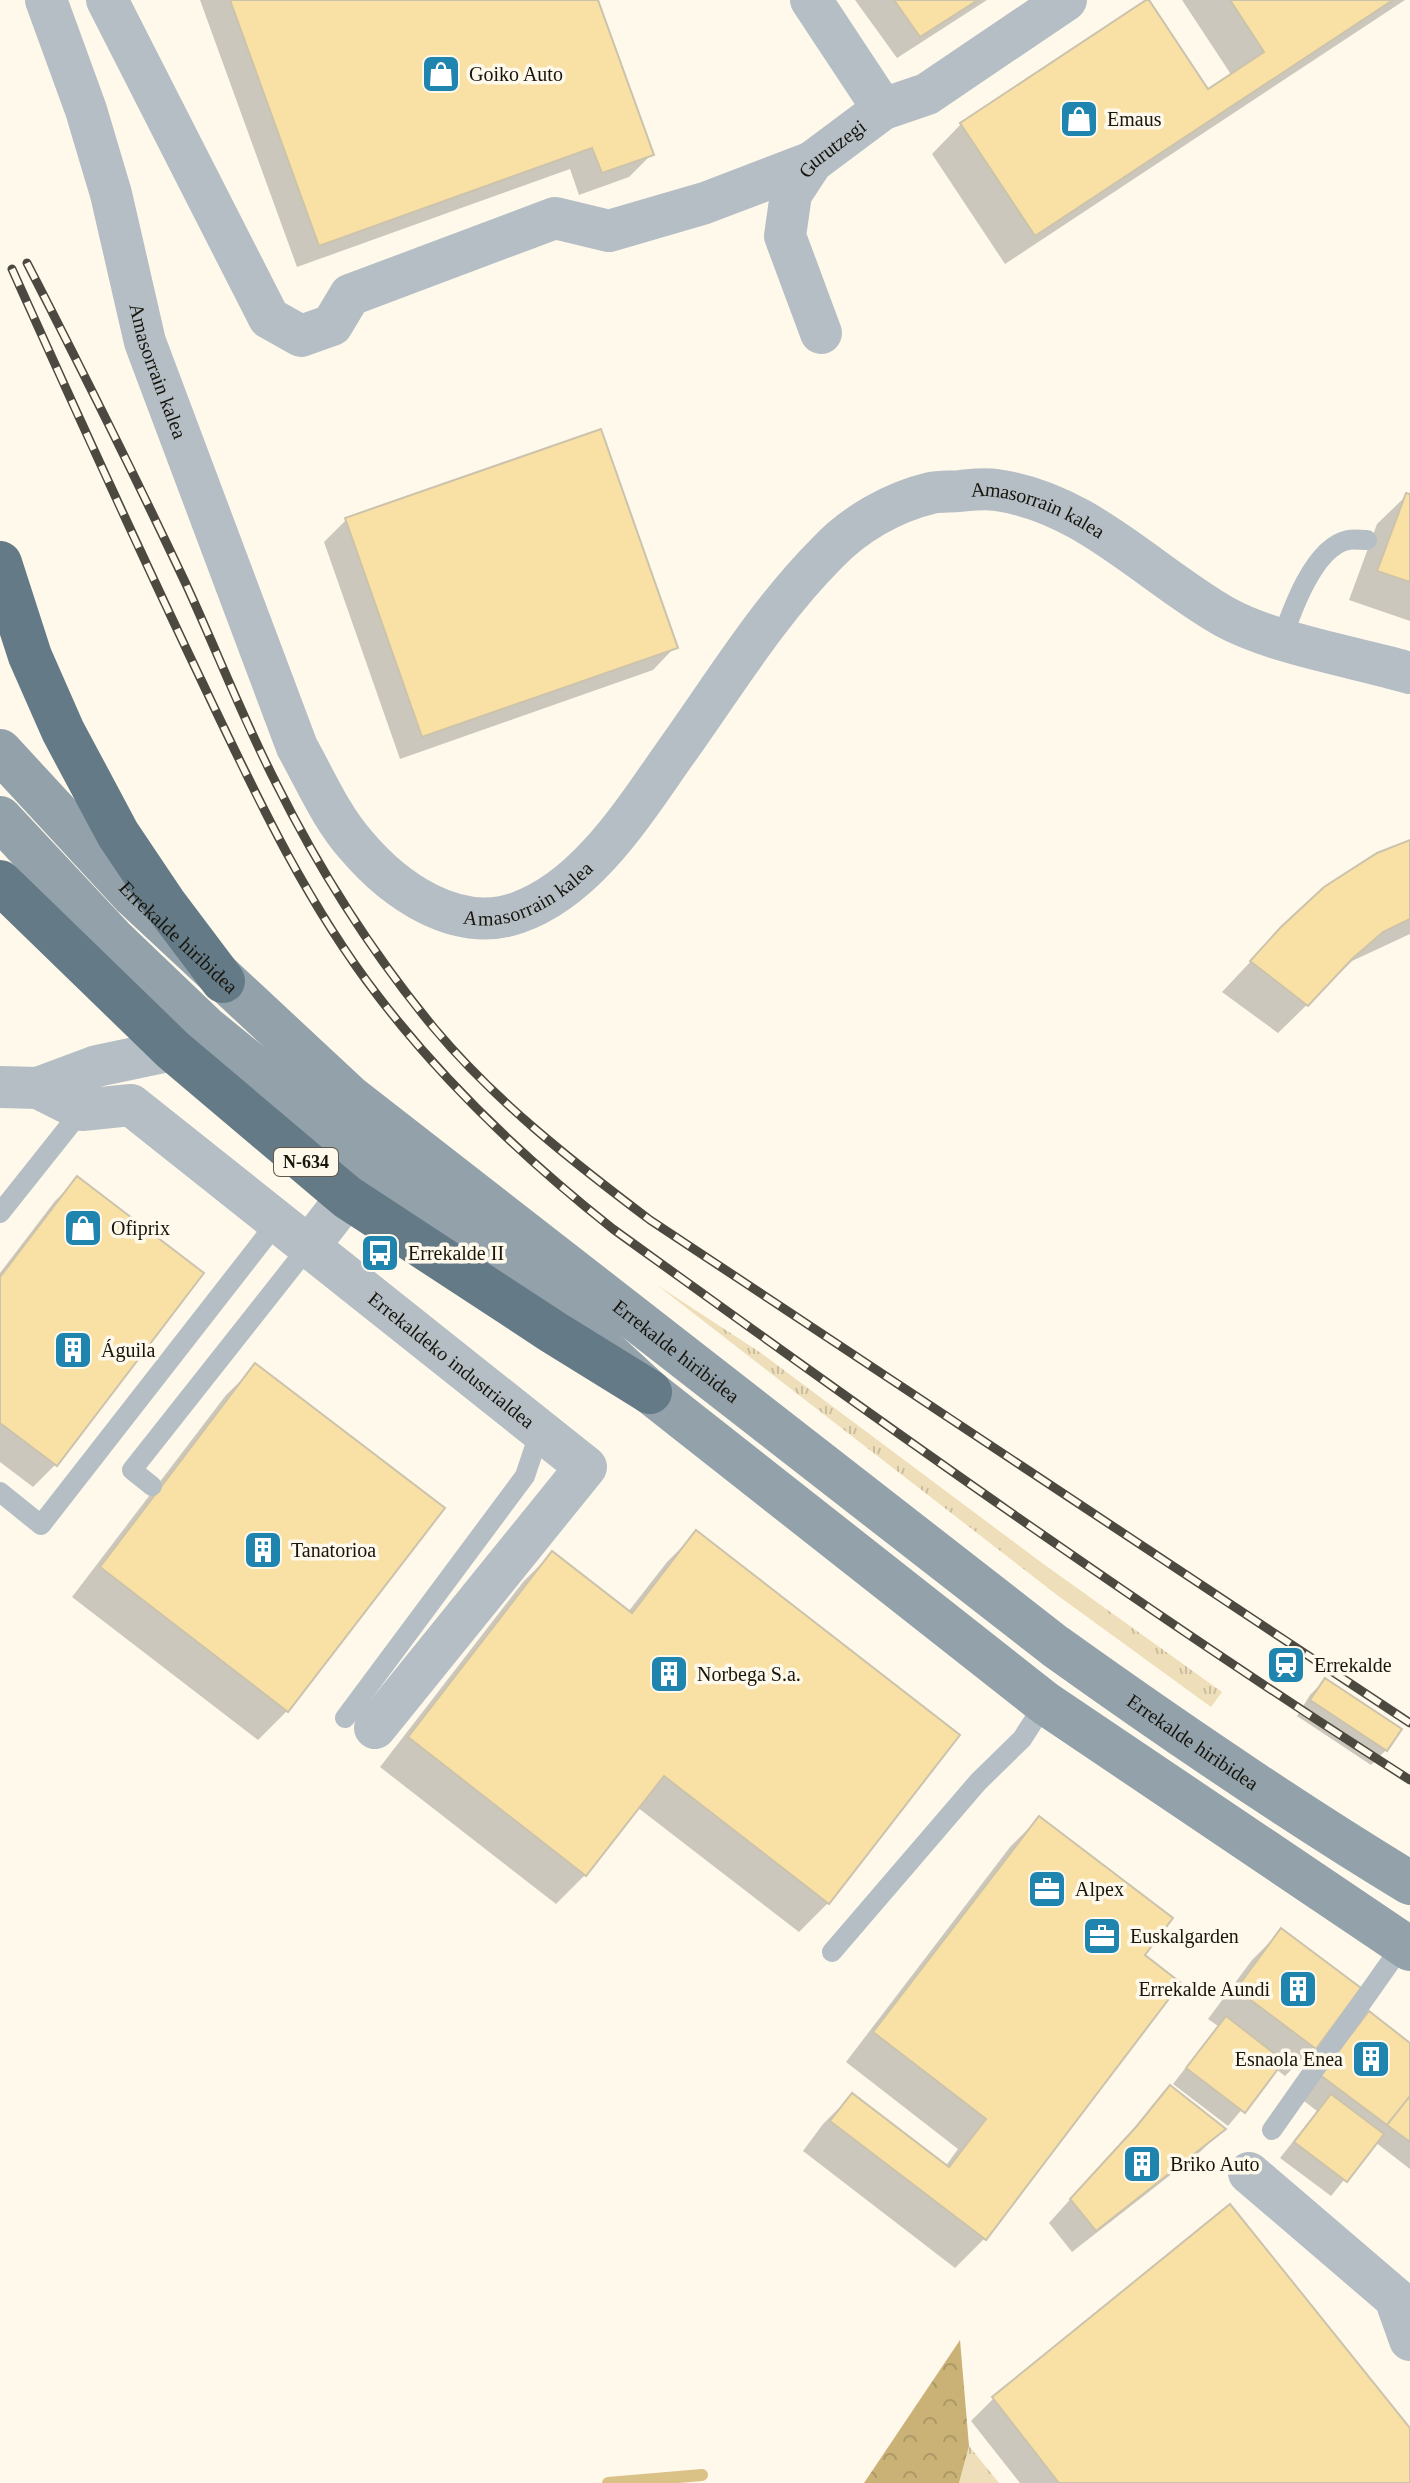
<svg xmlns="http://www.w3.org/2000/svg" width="1410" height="2483" font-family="'Times New Roman',serif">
	<defs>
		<pattern id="grass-tufts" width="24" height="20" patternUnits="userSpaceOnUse" patternTransform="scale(2)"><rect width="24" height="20" fill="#eedeb9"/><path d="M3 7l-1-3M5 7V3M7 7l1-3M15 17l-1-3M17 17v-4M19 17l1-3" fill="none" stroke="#cbbe9e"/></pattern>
		<pattern id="forest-crowns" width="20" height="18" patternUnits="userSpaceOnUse" patternTransform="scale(2)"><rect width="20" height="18" fill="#cab277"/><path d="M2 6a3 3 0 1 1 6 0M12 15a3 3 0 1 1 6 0" fill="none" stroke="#ad9866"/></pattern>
	</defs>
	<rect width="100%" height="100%" fill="#fff9ec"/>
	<g fill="url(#grass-tufts)">
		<polygon points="657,1285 761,1353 1038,1560 1222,1692 1211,1707 1057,1595"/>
		<polygon points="969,2446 999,2483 959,2483"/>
	</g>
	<polygon fill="url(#forest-crowns)" points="960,2340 969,2446 959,2483 864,2483"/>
	<g fill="#0003">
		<polygon points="200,0 596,0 652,154 629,177 579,195 570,169 297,267"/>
		<polygon points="855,0 987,0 897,58"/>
		<polygon points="1182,0 1405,0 1005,264 932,154 961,124 1207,92 1232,76"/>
		<polygon points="1407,495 1410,496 1410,621 1349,600 1377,524"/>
		<polygon points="346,520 675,647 653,670 400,759 324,542"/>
		<polygon points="1410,843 1410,934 1352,961 1278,1033 1222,992 1282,928"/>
		<polygon points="78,1179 201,1274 55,1465 33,1487 0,1462 0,1273 55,1201"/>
		<polygon points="256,1366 287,1711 258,1740 72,1597 226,1395"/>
		<polygon points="696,1533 828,1903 799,1932 637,1807 585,1875 556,1904 380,1767 523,1582 552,1553 628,1612 667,1562"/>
		<polygon points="1325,1680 1386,1750 1371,1765 1297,1716 1310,1695"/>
		<polygon points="1039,1818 1142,1956 1179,1984 984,2239 955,2268 803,2151 823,2124 852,2095 945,2167 958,2149 846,2062 1010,1847"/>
		<polygon points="1281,1931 1314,2047 1285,2076 1276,2069 1228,2126 1173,2084 1218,2026 1208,2019 1252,1960"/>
		<polygon points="1369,2014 1410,2045 1410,2169 1375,2142 1331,2196 1280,2158 1317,2111 1300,2098 1347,2036"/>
		<polygon points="1170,2088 1223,2129 1201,2151 1072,2252 1049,2223"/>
		<polygon points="1230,2207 1410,2432 1410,2483 1020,2483 971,2421 993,2399"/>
	</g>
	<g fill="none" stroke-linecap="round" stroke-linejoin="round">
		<polyline stroke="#dac287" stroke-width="12" points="608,2483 702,2475"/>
	</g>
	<g fill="#f9e0a4" stroke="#ccc3ad" stroke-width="2">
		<polygon points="230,0 598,0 654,155 602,173 592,148 319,246"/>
		<polygon points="894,0 978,0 920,37"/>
		<polygon points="1146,0 1149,0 1208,89 1264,52 1230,0 1393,0 1035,236 960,123"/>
		<polygon points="601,429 678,648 422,737 345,518"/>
		<polygon points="1406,493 1410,494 1410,582 1377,571"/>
		<polygon points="1410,840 1410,919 1383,932 1352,959 1308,1006 1250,961 1281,927 1324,887 1377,853"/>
		<polygon points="77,1176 204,1273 57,1466 0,1423 0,1277"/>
		<polygon points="255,1363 445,1508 288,1712 100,1567"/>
		<polygon points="696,1530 960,1735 829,1904 664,1776 586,1876 408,1737 552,1551 632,1613"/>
		<polygon points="1325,1678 1402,1729 1387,1751 1310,1700"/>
		<polygon points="1039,1816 1173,1918 1145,1955 1181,1983 986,2240 830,2121 852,2093 949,2167 986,2119 873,2032"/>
		<polygon points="1281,1928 1361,1988 1316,2049 1236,1989"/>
		<polygon points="1369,2011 1410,2043 1410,2096 1387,2125 1320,2075"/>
		<polygon points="1226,2016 1284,2061 1245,2113 1186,2068"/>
		<polygon points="1170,2085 1226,2129 1096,2231 1070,2199 1136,2127"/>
		<polygon points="1331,2094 1384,2134 1347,2182 1294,2142"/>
		<polygon points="1410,2096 1410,2142 1387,2125"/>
		<polygon points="1230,2204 1410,2428 1410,2483 1059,2483 992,2397"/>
	</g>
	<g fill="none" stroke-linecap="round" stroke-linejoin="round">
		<g stroke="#b4bec4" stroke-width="20">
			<path d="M 1282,639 C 1292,610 1314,547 1348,540 C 1354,539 1361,540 1367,540"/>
			<polyline points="0,1213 82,1110"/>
			<polyline points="152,1486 132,1470 309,1246"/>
			<polyline points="0,1492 41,1525 278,1221"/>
			<polyline points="345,1718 525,1476 540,1431"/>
			<polyline points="832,1952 978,1782 1022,1739 1045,1703"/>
			<polyline points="1272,2130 1403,1944"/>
		</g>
		<g stroke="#b4bec4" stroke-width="42">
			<path id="s1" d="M 46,0 L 86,110 L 111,194 L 145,342 L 297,747 C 315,779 331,817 356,845 C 394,890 456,934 517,913 C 587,889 635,810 676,752 C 724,685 768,612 827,553 C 854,524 893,502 931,493 C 940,491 951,492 960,491 C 971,490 984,488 996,490 C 1086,502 1149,574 1225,617 C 1274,644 1355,657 1410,673"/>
			<polyline points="107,0 269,318 301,336 332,325 350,295 555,218 609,231 705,203 812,162"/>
			<polyline points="811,0 883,109"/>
			<path id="s2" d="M 821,333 L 785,236 L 791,194 L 812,162 L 883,109 L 927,94 L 1066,0"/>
			<polyline points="0,1087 38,1088 97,1066 173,1050 155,1027"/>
			<path id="s3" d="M 38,1088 L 82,1110 L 131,1105 L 586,1467 L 375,1728"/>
			<polyline points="309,1246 347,1197"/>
			<polyline points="1249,2173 1395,2298 1410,2340"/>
		</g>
		<g stroke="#92a1aa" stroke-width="44">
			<path id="s4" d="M 0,751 L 134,896 L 350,1097 L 1055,1646 C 1171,1729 1288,1809 1410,1883"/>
			<polyline points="0,818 115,941 205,1027 325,1125 566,1315 650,1392 1045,1703 1410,1949"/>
		</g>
		<g stroke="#647a86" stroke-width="44">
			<polyline points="0,563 30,656 63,731 118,834 165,904 223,981"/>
			<polyline points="0,882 173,1050 347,1197 553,1332 650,1392"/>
		</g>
		<g stroke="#4c4940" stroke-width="9">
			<g id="rail">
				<path d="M 27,263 C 81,368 134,474 185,582 C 216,649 243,719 277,785 C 320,871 372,953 434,1028 C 496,1102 573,1162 650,1220 L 1410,1723"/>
				<path d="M 12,269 C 75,409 138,548 204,686 C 255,793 305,901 378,996 C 445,1084 526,1160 613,1229 C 875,1418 1137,1606 1410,1780"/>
			</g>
		</g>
		<use href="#rail" stroke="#fff9ec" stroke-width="6" stroke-dasharray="18" stroke-linecap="butt"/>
	</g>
	<defs>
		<g id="shop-square" transform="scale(2)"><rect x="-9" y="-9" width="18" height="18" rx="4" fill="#1f84ae" stroke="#fff9ec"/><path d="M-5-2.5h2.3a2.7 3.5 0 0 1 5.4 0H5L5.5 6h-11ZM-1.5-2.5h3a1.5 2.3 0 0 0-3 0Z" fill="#fff"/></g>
		<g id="bus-square" transform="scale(2)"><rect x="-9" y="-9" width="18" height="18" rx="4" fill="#1f84ae" stroke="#fff9ec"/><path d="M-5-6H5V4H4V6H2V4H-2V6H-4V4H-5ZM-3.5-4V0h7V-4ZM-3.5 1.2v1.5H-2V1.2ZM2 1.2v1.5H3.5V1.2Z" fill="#fff"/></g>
		<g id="building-square" transform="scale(2)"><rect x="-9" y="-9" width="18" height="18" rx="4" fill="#1f84ae" stroke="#fff9ec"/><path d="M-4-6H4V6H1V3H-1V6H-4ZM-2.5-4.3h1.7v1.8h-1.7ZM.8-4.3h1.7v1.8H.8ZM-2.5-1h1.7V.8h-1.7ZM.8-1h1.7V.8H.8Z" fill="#fff"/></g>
		<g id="station-square" transform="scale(2)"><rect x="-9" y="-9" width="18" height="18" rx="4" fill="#1f84ae" stroke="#fff9ec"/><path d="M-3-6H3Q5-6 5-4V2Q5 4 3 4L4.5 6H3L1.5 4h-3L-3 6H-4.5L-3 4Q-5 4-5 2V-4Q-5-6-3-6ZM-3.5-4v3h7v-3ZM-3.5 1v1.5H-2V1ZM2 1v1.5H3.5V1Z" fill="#fff"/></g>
		<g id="office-square" transform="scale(2)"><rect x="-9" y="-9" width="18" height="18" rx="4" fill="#1f84ae" stroke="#fff9ec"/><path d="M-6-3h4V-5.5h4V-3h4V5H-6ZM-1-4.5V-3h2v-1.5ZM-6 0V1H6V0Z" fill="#fff"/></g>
	</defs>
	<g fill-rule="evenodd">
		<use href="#shop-square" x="441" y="74"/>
		<use href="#shop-square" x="1079" y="119"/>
		<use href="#shop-square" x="83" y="1228"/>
		<use href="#bus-square" x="380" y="1253"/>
		<use href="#building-square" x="73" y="1350"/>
		<use href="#building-square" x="263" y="1550"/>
		<use href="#station-square" x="1286" y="1665"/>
		<use href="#building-square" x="669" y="1674"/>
		<use href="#office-square" x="1047" y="1889"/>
		<use href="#office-square" x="1102" y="1936"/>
		<use href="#building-square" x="1298" y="1989"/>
		<use href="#building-square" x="1371" y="2059"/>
		<use href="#building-square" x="1142" y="2164"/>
	</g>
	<g text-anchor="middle" stroke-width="7" stroke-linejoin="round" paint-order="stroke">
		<rect fill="#fff9ec" stroke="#5d5950" stroke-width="2" x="274" y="1148" width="64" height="28" rx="6"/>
		<g font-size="18" font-weight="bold" fill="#18150d">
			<text x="306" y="1168">N-634</text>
		</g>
		<g font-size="20" fill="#18150d" stroke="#fff9ec" text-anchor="start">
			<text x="469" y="81">Goiko Auto</text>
			<text x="1107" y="126">Emaus</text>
			<text x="111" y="1235">Ofiprix</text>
			<text x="408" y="1260">Errekalde II</text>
			<text x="101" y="1357">Águila</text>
			<text x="291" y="1557">Tanatorioa</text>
			<text x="1314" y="1672">Errekalde</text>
			<text x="697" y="1681">Norbega S.a.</text>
			<text x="1075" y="1896">Alpex</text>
			<text x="1130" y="1943">Euskalgarden</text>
			<text x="1270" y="1996" text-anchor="end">Errekalde Aundi</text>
			<text x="1343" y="2066" text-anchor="end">Esnaola Enea</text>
			<text x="1170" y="2171">Briko Auto</text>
		</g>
		<g font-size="20" fill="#18150d" stroke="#fff9ec">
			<text dy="7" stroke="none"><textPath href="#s2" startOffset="208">Gurutzegi</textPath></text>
			<text dy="7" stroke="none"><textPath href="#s1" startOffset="388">Amasorrain kalea</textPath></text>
			<text dy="7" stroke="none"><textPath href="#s1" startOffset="1802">Amasorrain kalea</textPath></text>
			<text dy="7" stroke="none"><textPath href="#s1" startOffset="1106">Amasorrain kalea</textPath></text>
			<text dy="7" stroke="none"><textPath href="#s4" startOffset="258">Errekalde hiribidea</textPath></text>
			<text dy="7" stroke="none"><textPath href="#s4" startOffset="906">Errekalde hiribidea</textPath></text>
			<text dy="7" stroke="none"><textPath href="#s3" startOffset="508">Errekaldeko industrialdea</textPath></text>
			<text dy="7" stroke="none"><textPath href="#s4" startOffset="1554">Errekalde hiribidea</textPath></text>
		</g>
	</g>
</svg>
